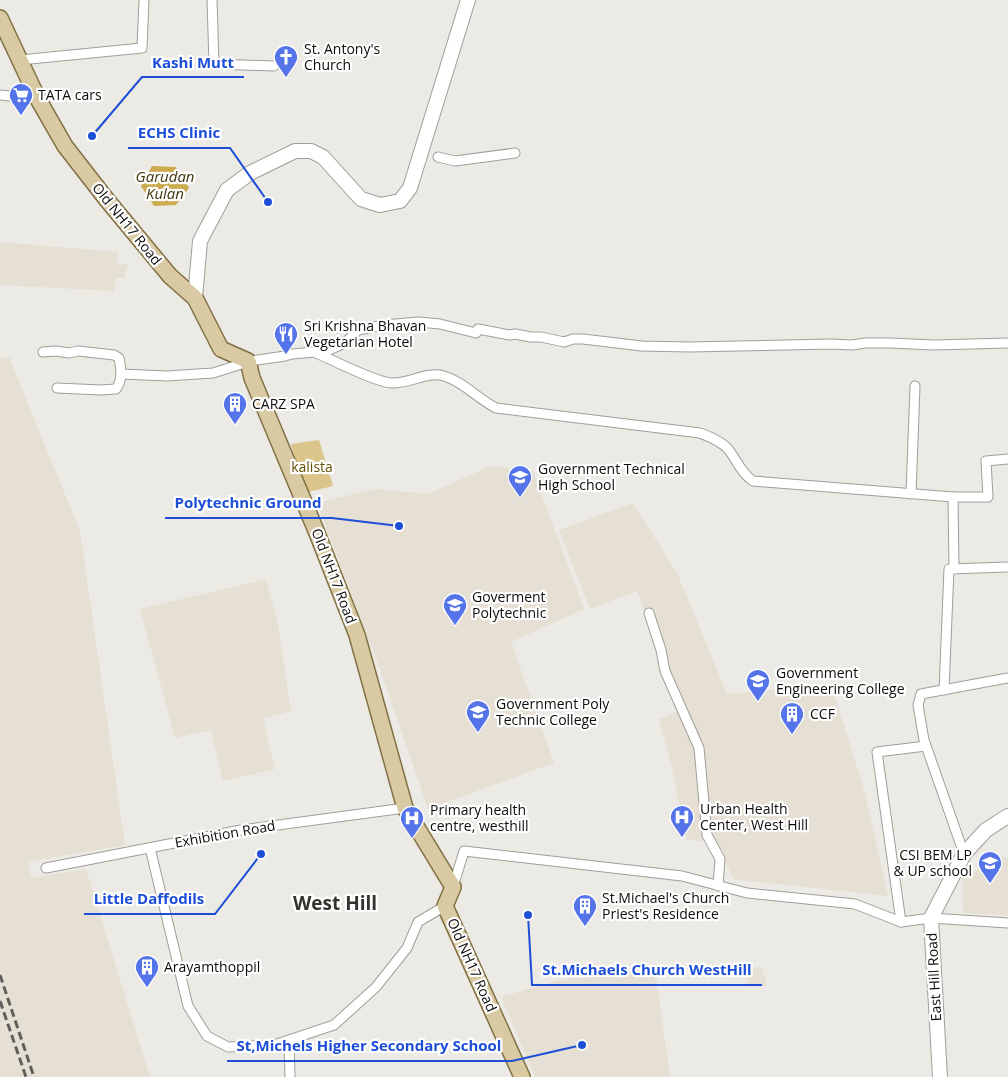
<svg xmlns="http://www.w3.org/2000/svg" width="1008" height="1077" font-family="'Open Sans',sans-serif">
	<rect width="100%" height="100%" fill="#eceae4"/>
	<g fill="#e5e0d3">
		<polygon points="0,242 117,252 118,265 128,263 124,278 115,278 114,291 0,285"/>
		<polygon points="9,357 80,531 125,845 28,862 31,878 86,869 150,1077 0,1077 0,359"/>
		<polygon points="490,466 533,471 584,609 511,642 554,763 428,809 382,675 317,503 375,489 428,494"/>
		<polygon points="633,503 677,573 727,694 831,684 864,789 888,896 733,879 717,842 687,840 671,765 659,719 683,709 637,591 590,609 559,530"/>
		<polygon points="266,579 278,625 291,711 263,718 275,769 223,781 211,730 175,738 140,609"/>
		<polygon points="1002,857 1008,858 1008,915 965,913 963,910 962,878"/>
		<polygon points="762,967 762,975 766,975 766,986 748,987 748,968"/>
		<polygon points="655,968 670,1077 535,1077 501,997 559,980"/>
	</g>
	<polygon fill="#dbc58b" points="319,440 333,486 304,493 291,444"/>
	<polygon fill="#ccaa4f" points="152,166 176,167 189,188 176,205 154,206 141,186"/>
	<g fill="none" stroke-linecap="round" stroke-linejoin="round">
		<g stroke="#a09e98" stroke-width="11">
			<g id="street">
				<polyline points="212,0 214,64 274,66"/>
				<polyline points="20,60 142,48 144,0"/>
				<polyline points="0,95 38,99"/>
				<polyline points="438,157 455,161 515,153"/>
				<path d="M 43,352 L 56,351 L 69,353 L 78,351 L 114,355 L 119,358 C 121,368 123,380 116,389 L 101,390 L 57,388"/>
				<path d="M 316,353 C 335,361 373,381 391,383 C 410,384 426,371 444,376 C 464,382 478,399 496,408 L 700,433 C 710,437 721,441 728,449 C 737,460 741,473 753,481 L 953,497"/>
				<polyline points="121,374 167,376 213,373 251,361 285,356 292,354 327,351 345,343 358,330 384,325 419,322 440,324 476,333 478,329 510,335 515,334 531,337 541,337 564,342 573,339 583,339 642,346 689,347 831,344 852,345 865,343 890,343 934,345 1008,343"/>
				<polyline points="911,494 915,386"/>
				<polyline points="954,569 953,497 988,497 986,461 1008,459"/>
				<polyline points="649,613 661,650 665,671 699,748 707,835 720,859 718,886"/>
				<polyline points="944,690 949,569 1008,567"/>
				<polyline points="150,848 188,1006 207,1036 228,1047 274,1045 334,1025 376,987 407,948 418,922 445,906"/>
				<polyline points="964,854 924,740 918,705 921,694 1008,678"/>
				<polyline points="46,868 241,830 405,808"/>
				<polyline points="453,887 464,851 682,876 747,893 855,904 901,922 931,918 1008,923"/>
				<polyline points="901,922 877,752 926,746"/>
				<polyline points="289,1040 290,1077"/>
			</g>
		</g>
		<g stroke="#a09e98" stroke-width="16">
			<g id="secondary">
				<polyline points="195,298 200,241 227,190 250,173 295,151 311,151 323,157 361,199 380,205 400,201 410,188 468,0"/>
				<polyline points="940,1077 931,918 964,854 986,830 1008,816"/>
			</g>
		</g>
		<g stroke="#827145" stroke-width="18">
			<polyline id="primary" points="0,18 38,99 65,146 107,200 170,276 195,298 221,349 248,361 252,378 317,533 357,635 405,808 453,887 445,906 522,1077"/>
		</g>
		<use href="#street" stroke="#fff" stroke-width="9"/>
		<use href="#secondary" stroke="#fff" stroke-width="14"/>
		<use href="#primary" stroke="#dacaa3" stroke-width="15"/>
		<g stroke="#605f5c" stroke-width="3" stroke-dasharray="8 4" stroke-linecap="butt">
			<polyline points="0,975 34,1077"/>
			<polyline points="0,1001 26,1077"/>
		</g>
	</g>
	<defs>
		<g id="church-pin" transform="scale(1.25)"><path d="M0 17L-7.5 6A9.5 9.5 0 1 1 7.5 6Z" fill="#5574e9" stroke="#fff"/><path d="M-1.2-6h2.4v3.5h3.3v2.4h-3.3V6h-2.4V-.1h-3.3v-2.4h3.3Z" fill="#fff"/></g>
		<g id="supermarket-pin" transform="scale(1.25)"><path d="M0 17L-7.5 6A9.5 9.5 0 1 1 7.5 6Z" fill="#5574e9" stroke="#fff"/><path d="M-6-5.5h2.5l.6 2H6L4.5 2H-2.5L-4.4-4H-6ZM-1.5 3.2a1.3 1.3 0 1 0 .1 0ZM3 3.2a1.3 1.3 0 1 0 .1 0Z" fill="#fff"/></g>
		<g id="restaurant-pin" transform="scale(1.25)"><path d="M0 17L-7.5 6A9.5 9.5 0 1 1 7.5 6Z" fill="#5574e9" stroke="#fff"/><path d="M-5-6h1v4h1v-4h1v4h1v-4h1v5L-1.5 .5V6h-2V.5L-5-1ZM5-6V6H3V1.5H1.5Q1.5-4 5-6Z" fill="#fff"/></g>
		<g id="building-pin" transform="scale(1.25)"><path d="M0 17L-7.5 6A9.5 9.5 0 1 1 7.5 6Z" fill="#5574e9" stroke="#fff"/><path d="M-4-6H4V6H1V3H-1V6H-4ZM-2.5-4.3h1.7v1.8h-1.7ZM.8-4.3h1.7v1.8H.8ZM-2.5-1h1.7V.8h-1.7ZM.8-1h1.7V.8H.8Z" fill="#fff"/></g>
		<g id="school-pin" transform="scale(1.25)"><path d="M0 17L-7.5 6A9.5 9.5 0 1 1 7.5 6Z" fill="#5574e9" stroke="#fff"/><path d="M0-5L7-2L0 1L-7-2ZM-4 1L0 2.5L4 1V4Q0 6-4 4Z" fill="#fff"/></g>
		<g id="university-pin" transform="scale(1.25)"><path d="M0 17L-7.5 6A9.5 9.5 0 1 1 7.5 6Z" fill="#5574e9" stroke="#fff"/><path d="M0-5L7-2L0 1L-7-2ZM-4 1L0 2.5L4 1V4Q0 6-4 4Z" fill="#fff"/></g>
		<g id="hospital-pin" transform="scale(1.25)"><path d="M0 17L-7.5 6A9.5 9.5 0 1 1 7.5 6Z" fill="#5574e9" stroke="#fff"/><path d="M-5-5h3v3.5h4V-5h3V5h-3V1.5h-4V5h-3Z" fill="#fff"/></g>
	</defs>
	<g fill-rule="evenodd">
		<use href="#church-pin" x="286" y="57"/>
		<use href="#supermarket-pin" x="21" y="95"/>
		<use href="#restaurant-pin" x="286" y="334"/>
		<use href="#building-pin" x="235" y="404"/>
		<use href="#school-pin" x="520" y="477"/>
		<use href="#university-pin" x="455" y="605"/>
		<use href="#university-pin" x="758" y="681"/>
		<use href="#university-pin" x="478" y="712"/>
		<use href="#building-pin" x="792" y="714"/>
		<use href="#hospital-pin" x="682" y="817"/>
		<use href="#hospital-pin" x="412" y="818"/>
		<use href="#school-pin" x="990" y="863"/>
		<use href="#building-pin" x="585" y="906"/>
		<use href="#building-pin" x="147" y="967"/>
	</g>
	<g text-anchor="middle" stroke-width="4.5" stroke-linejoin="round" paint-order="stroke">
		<g font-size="14" fill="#0d0c0a" stroke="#fff" text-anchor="start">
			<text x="304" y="54">St. Antony's<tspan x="304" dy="16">Church</tspan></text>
			<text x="38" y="100">TATA cars</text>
			<text x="304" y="331">Sri Krishna Bhavan<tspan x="304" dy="16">Vegetarian Hotel</tspan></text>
			<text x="252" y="409">CARZ SPA</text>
			<text x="538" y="474">Government Technical<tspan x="538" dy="16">High School</tspan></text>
			<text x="472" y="602">Goverment<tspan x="472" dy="16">Polytechnic</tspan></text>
			<text x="776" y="678">Government<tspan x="776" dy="16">Engineering College</tspan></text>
			<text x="496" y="709">Government Poly<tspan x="496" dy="16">Technic College</tspan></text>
			<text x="810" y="719">CCF</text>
			<text x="700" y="814">Urban Health<tspan x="700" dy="16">Center, West Hill</tspan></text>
			<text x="430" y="815">Primary health<tspan x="430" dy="16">centre, westhill</tspan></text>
			<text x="972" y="860" text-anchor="end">CSI BEM LP<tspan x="972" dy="16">&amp; UP school</tspan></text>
			<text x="602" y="903">St.Michael's Church<tspan x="602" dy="16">Priest's Residence</tspan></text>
			<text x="164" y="972">Arayamthoppil</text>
		</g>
		<g font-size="14" fill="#0d0c0a" stroke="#fff">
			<text transform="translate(127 224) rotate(51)" y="5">Old NH17 Road</text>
			<text transform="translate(334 576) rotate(69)" y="5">Old NH17 Road</text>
			<text transform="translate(225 834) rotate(-10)" y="5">Exhibition Road</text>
			<text transform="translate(472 965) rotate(66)" y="5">Old NH17 Road</text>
			<text transform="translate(934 977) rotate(-93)" y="5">East Hill Road</text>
		</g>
		<g font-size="14" fill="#665005" stroke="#fff">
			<text x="312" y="472">kalista</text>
		</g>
		<g font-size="15" font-style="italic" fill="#42350d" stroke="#fff">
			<text x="165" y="182">Garudan<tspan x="165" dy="17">Kulan</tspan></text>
		</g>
		<g font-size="19" font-weight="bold" fill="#34332e" stroke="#fff">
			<text x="335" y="910">West Hill</text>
		</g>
	</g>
	<path fill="none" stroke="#1d4ed8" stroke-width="2" d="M92 136L142 77H244M268 202L230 148H128M399 526L332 518H165M261 854L215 914H84M528 915L532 985H762M582 1045L512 1061H227"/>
	<g fill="#1d4ed8" stroke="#fff" stroke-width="2">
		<circle cx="92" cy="136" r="5"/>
		<circle cx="268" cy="202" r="5"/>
		<circle cx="399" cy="526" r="5"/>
		<circle cx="261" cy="854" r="5"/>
		<circle cx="528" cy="915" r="5"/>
		<circle cx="582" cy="1045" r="5"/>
	</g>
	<g font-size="15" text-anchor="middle" font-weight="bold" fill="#1d4ed8" stroke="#fff" stroke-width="4.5" stroke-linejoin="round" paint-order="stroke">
		<text x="193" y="68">Kashi Mutt</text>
		<text x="179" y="138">ECHS Clinic</text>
		<text x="248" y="508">Polytechnic Ground</text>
		<text x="149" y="904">Little Daffodils</text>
		<text x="647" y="975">St.Michaels Church WestHill</text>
		<text x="369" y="1051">St,Michels Higher Secondary School</text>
	</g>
</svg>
